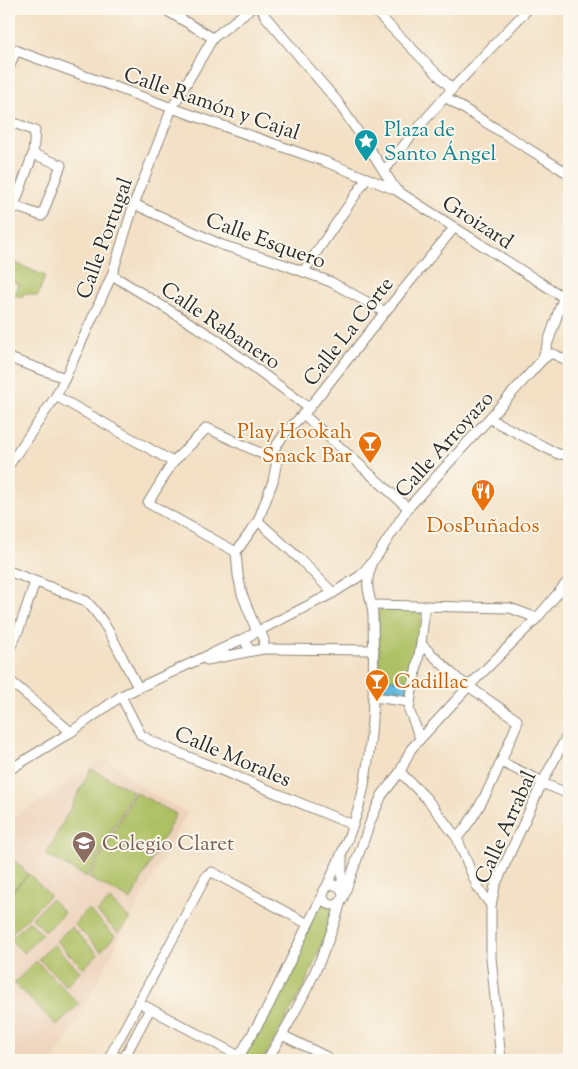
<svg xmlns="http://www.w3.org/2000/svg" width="578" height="1069" font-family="'Sorts Mill Goudy',serif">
	<defs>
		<pattern id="water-ripples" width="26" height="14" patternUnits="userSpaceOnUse" patternTransform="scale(1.25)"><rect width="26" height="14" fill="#64bbe1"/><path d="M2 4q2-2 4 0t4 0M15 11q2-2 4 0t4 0" fill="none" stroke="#5398b7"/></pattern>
	</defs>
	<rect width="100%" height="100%" fill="#fbf7ec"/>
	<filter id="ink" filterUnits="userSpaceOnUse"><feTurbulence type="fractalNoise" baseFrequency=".02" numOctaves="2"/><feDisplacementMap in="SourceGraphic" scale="10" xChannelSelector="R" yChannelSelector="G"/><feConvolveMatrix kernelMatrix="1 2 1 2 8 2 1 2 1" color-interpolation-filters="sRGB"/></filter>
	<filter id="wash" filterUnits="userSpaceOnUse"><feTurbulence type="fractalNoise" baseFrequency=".0096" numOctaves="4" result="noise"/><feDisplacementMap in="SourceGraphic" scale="20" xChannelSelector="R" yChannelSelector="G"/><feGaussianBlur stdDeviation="1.12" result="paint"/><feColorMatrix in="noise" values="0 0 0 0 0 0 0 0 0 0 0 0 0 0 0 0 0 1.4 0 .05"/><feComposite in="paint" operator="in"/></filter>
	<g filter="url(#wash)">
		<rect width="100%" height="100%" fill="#f3e0c5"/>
		<polygon fill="#edd2ba" points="106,758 147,791 187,812 67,1039 53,1060 9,1060 9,821"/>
		<g fill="#adc064" stroke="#6c7648">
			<polygon points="9,260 45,276 38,296 24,293 22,298 15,295 19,284 9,280"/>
			<polygon points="380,609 417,609 422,612 410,691 407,696 381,693 380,689 378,613"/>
			<polygon points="91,769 133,791 87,877 46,855"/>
			<polygon points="135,792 176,814 131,900 89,878"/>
			<polygon points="9,855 28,874 9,894"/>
			<polygon points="29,874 50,895 10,935 9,934 9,895"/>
			<polygon points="51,899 64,913 45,931 32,918"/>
			<polygon points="110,900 131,920 118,933 97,912"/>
			<polygon points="321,903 333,908 335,912 305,985 263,1060 239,1060"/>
			<polygon points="88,909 115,936 101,951 74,924"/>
			<polygon points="29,921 42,934 24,953 10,940"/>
			<polygon points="71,927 98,954 83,968 56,941"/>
			<polygon points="53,944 80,971 66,986 39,959"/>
			<polygon points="36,961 79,1004 57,1026 14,983"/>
		</g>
		<polygon fill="url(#water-ripples)" stroke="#487386" points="385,679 408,680 407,691 384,689"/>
	</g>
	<g filter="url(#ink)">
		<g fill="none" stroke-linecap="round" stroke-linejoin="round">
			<g stroke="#8f8678" stroke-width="11">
				<g id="street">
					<polyline points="164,9 213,38"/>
					<polyline points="262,9 265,16 337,101 371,151 396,190 563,297"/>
					<polyline points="373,9 452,89"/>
					<polyline points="9,48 172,108 326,162 396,190"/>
					<polyline points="9,68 16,50"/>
					<polyline points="445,97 569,174"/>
					<polyline points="9,121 35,131 33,154 14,206"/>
					<polyline points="383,169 388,166 411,136 452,89 528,9"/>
					<polyline points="9,204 42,216 61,165 33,154"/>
					<polyline points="134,204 222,245 280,263 331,282 385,312"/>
					<polyline points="303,272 367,178"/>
					<polyline points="112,275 216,339 309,408"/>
					<polyline points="9,358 65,378"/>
					<polyline points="542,360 569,281"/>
					<polyline points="56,396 173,462"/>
					<polyline points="303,414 408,508"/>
					<polyline points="490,419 558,454 569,455"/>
					<polyline points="269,456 286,432 309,408 385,312 454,228"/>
					<polyline points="9,465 56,396 65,378 112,275 134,204 172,108 213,38 250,9"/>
					<polyline points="258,521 302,561 333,593"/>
					<polyline points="236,552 148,503 173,462 207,428 277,461 273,481 258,521 236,552 238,575 242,594 257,632"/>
					<path d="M 11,572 L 86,601 C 110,625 121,658 138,687"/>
					<polyline points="373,605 510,608 537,618"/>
					<polyline points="260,630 333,593 360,576 377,556 408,508 542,360 550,354 553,354 569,361"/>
					<path d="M 421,644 L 458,679 L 517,720 L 517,724 C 500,763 485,806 457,838"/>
					<polyline points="263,649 374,650"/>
					<polyline points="9,650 19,629 35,582"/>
					<path d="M 207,660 L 263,649 L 264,640 L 260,630 L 247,637 C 245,643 246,646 251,650"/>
					<polyline points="9,680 71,732"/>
					<polyline points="121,696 141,735 153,742 353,825"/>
					<polyline points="374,697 410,702 421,644 425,606"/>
					<polyline points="410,702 409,710 420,738"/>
					<polyline points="501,762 541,781 542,783 569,794"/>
					<polyline points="9,770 71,732 121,696 247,637"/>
					<polyline points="400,772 427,799 457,838 477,886 491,905"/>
					<polyline points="342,857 342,892"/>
					<circle cx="333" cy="895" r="10"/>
					<path d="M 325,890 C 339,860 354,828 362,795 C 375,736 374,676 373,616 C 372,596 363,589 371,567"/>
					<polyline points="343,898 371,820 382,795 400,772 411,749 469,686 537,618 569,580"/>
					<polyline points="145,1006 239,1056"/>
					<polyline points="150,1009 123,1060 111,1054 207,875 212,872 308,924"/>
					<polyline points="282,1035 327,1057 328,1060"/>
					<polyline points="237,1060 268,1007 308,924 323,895"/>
					<path d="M 267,1060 C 296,1013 327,954 341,901"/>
					<polyline points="501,1060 491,957 491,905 495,886 542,783 569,732"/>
				</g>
			</g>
			<use href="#street" stroke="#fff" stroke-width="9"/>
		</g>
	</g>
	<defs>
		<g id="sight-pin" transform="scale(1.25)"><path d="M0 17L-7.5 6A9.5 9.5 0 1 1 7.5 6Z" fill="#0f9aa8" stroke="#fbf7ec"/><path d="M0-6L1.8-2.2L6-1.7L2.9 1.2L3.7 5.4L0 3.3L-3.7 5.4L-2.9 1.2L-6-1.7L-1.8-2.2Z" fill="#fff"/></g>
		<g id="bar-pin" transform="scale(1.25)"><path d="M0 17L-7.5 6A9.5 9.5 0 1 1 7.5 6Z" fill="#e8710a" stroke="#fbf7ec"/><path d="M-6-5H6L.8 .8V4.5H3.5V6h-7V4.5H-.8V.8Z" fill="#fff"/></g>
		<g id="restaurant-pin" transform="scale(1.25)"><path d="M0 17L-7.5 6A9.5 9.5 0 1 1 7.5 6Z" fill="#e8710a" stroke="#fbf7ec"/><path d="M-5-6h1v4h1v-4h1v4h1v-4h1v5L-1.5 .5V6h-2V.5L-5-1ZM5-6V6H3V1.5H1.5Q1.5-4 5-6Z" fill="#fff"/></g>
		<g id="school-pin" transform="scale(1.25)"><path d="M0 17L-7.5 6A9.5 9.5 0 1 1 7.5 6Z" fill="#8d6e63" stroke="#fbf7ec"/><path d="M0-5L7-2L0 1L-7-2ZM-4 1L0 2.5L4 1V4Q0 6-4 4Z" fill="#fff"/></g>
	</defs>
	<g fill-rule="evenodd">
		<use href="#sight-pin" x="366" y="141"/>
		<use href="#bar-pin" x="370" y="443"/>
		<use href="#restaurant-pin" x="483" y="491"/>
		<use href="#bar-pin" x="377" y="681"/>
		<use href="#school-pin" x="84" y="843"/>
	</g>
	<g text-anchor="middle" stroke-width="4" stroke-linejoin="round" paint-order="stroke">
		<g font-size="21" fill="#2b2b2b" stroke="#fbf7ec">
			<text transform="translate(212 103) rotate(19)" y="7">Calle Ramón y Cajal</text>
			<text transform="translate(478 222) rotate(33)" y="7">Groizard</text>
			<text transform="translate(104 238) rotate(-70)" y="7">Calle Portugal</text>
			<text transform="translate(266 240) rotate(20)" y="7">Calle Esquero</text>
			<text transform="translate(221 325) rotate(34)" y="7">Calle Rabanero</text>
			<text transform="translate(348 331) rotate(-52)" y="7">Calle La Corte</text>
			<text transform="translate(444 444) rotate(-48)" y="7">Calle Arroyazo</text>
			<text transform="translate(233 756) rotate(23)" y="7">Calle Morales</text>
			<text transform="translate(505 827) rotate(-66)" y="7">Calle Arrabal</text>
		</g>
		<g font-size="21" fill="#0d838f" stroke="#fbf7ec" text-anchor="start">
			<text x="384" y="136">Plaza de<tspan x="384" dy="24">Santo Ángel</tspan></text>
		</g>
		<g font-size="21" fill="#c56008" stroke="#fbf7ec" text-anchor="end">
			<text x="352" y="438">Play Hookah<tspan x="352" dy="24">Snack Bar</tspan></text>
			<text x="483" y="532" text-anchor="middle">DosPuñados</text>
			<text x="394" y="688" text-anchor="start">Cadillac</text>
		</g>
		<g font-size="21" fill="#785e54" stroke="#fbf7ec" text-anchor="start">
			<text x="102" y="850">Colegio Claret</text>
		</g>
	</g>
	<rect width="578" height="1069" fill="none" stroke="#fbf7ec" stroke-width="30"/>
</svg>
